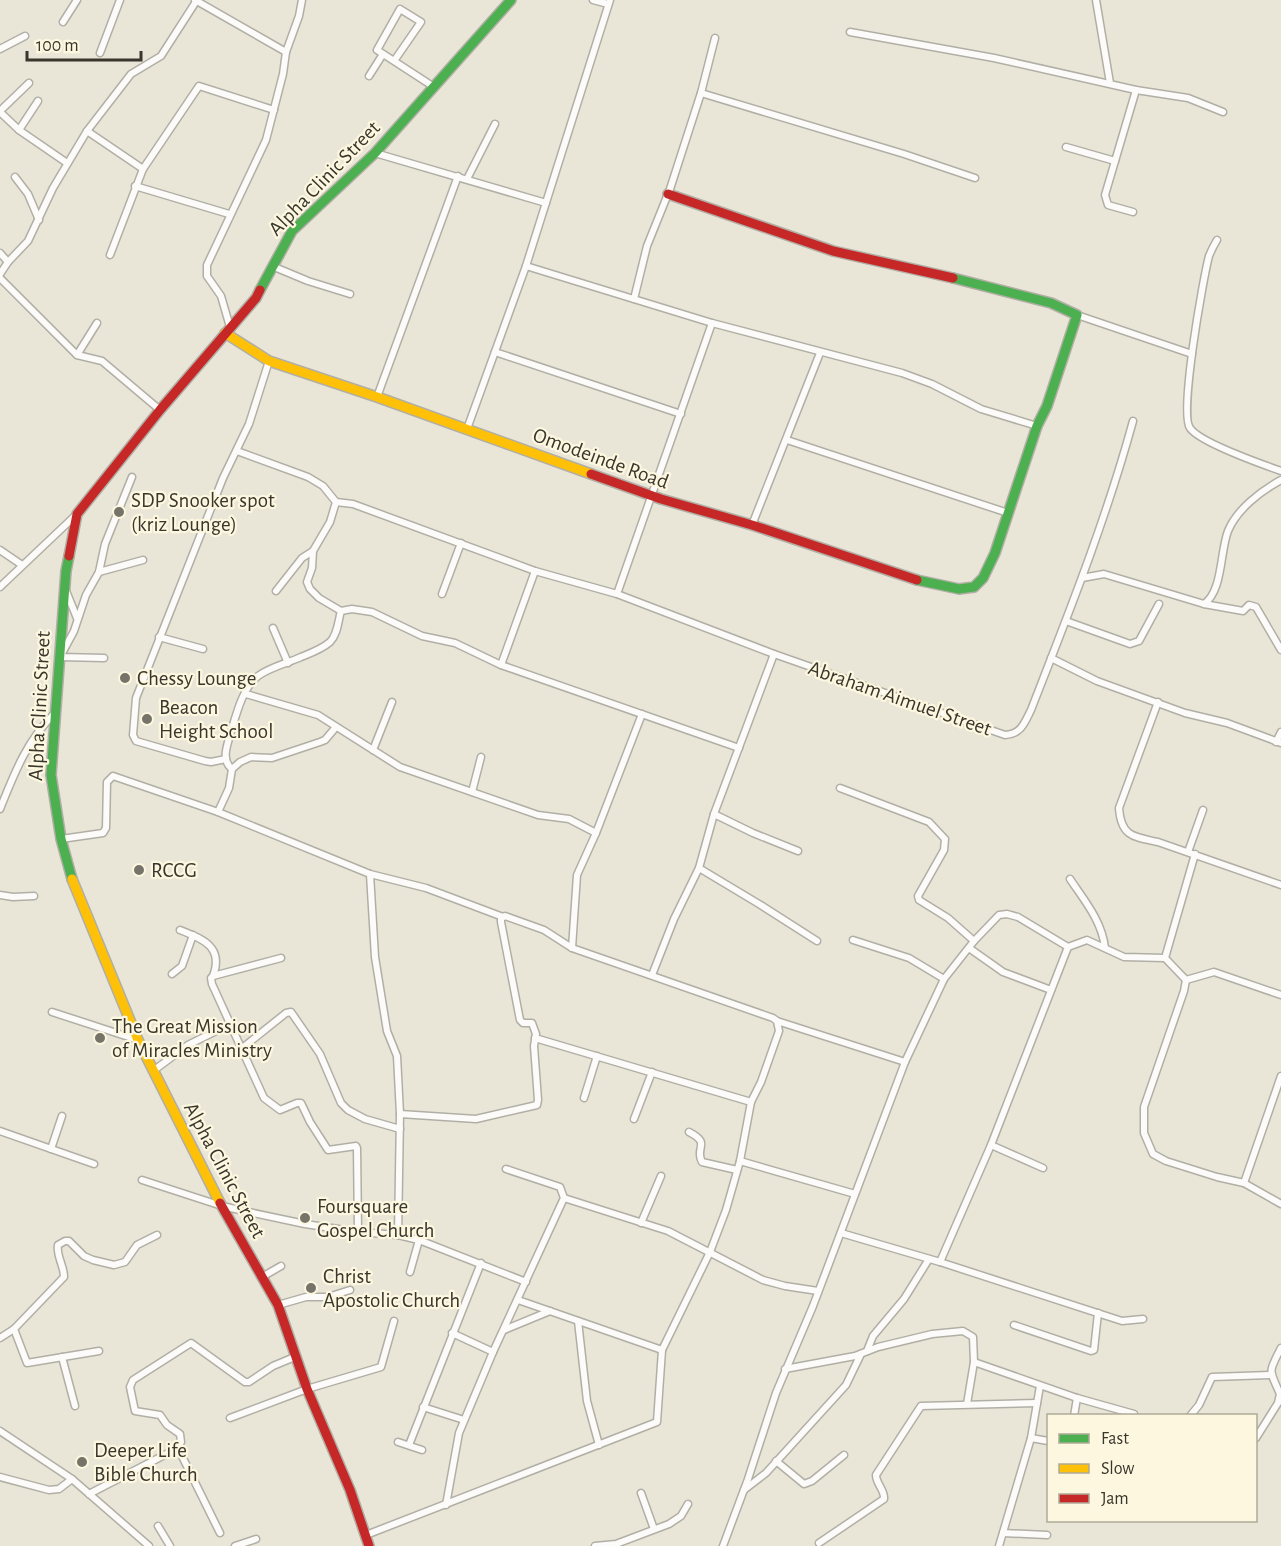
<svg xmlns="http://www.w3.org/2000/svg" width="1281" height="1546" font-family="'Alegreya Sans',sans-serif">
	<rect width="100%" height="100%" fill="#e9e6d8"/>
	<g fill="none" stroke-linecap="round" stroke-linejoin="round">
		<g stroke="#b1afa5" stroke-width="9">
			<g id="street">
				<polyline points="195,0 286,52"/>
				<polyline points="593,0 608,4"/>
				<polyline points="1096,0 1110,83"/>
				<polyline points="63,22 77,0"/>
				<polyline points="850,32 994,58 1136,90 1188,98 1223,112"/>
				<polyline points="0,49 25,36"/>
				<polyline points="100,53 120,0"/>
				<polyline points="394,61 421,22 400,9 377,50 434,87"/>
				<polyline points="369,76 383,54"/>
				<polyline points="701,93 904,154 975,178"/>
				<polyline points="0,111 29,83"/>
				<polyline points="0,112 19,130 67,163"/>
				<polyline points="19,130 38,101"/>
				<polyline points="87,131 143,169"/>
				<polyline points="1066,147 1115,161"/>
				<polyline points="375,153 546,203"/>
				<polyline points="15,177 28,194 39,220"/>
				<polyline points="467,179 495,124"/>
				<polyline points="135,186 229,214"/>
				<polyline points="1133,212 1108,205 1105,195 1136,90"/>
				<path d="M 1217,240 C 1214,245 1211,251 1209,256 C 1203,279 1179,414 1190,428 C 1199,442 1264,465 1281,471"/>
				<polyline points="0,253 8,262"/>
				<polyline points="110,255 143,169 199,86 274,110"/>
				<polyline points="272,266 308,281 350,294"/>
				<polyline points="526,266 712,323 902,373 932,384 981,409 1037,426"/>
				<polyline points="0,274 8,262 28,241 53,188 87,131 131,74 161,56 197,0"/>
				<polyline points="0,278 77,355 102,361 160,410"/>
				<polyline points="634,299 647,246 670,189 701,93 715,38"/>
				<polyline points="1077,315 1192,354"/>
				<polyline points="230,327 221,296 207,276 207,265 266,140 283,74 286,52 299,16 302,0"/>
				<polyline points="495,352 681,414"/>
				<polyline points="77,355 97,323"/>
				<polyline points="377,397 458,176"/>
				<polyline points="467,429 526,266 610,0"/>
				<polyline points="787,440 1008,513"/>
				<path d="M 237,451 L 308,477 L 323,486 L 336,502 L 353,504 L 535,571 L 617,594 L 774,654 L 1005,735 C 1021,734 1024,724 1031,710 C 1068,615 1106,520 1133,421"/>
				<polyline points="336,502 330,522 313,551 312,568 307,582 310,589 319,598 341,611 352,609 372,612 422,636 455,643 501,665 739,748"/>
				<polyline points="752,525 820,353"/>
				<polyline points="0,550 22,565"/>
				<polyline points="99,572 143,560"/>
				<polyline points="1082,578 1104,574 1204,604 1243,611 1249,605 1256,607 1281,650"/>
				<polyline points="0,587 77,514"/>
				<polyline points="66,591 77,618"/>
				<polyline points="276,591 302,558 313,551"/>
				<polyline points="442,594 461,543"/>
				<polyline points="617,594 712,323"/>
				<path d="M 1204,604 C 1223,591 1220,551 1228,531 C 1237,509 1261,491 1281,480"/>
				<polyline points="1066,621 1130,644 1139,641 1159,604"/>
				<polyline points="273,628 288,663"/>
				<polyline points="159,637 203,649"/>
				<polyline points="104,658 60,657 74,631 86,595 99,572 105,544 132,477"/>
				<polyline points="1051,658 1097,681 1185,713 1227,723 1281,743"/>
				<polyline points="501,665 535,571"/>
				<polyline points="246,694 318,715 400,767 538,815 569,819 596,833 577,875 572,948"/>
				<path d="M 1158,702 L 1119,808 C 1121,837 1134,837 1158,842 L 1281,885"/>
				<polyline points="1276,742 1281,732"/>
				<polyline points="373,750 392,702"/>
				<polyline points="226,759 211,762 205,761 136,741 133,735 136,698 223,478 249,424 269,361"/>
				<path d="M 232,769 C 221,760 227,746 230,735 C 236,716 242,688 258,676 C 270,667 288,663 301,657 C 311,653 322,649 330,642 C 338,634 338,621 341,611"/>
				<polyline points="840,788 929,822 945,839 944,850 918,896 919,900 948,918 974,941"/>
				<polyline points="472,792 481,757"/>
				<path d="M 0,809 C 14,774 27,740 55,713"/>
				<polyline points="218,812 229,788 232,769 240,762 251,757 272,758 320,742 325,740 336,727"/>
				<polyline points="714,814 753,833 798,851"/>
				<polyline points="596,833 642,714"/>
				<polyline points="61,839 103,833 106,828 107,782 113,776 218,812 370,874 426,888 503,917"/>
				<polyline points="1188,852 1203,810"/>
				<polyline points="699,868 759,904 817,941"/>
				<polyline points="370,874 375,957 387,1031 397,1056 400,1114 398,1235"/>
				<path d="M 1070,879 C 1084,900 1102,921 1105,948"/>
				<polyline points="0,895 13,897 34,896"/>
				<path d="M 180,930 C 203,939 224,947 213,976"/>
				<polyline points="853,940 909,958 944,979"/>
				<polyline points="969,948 1003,972 1051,990"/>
				<polyline points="281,958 213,976 211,978 212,984 264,1098 280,1110 297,1103 301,1103 310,1122 328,1150 356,1146 357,1148 358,1232"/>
				<polyline points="172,974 182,966 193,935"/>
				<polyline points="652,975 674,919 699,868 714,814 774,654"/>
				<polyline points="1186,980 1184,991 1144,1107 1144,1133 1153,1154 1166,1161 1217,1177 1244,1183 1281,1204"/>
				<polyline points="1186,980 1165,958 1195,854"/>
				<polyline points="1186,980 1214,972 1281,995"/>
				<polyline points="52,1012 138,1040"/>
				<polyline points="535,1038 751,1102"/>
				<polyline points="241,1049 286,1013 291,1012 320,1054 341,1103 348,1110 365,1119 400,1129"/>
				<polyline points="153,1071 188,1045 230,1024"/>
				<polyline points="584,1098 597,1056"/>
				<polyline points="400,1114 476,1119 537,1105 538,1100 534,1046 536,1034 532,1023 523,1023 520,1020 501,922 501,918 505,916 544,930 572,948 773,1018 777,1021 905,1062"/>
				<polyline points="634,1119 652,1072"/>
				<polyline points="0,1131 94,1164"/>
				<path d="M 689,1132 C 712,1144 694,1147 702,1162 L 737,1170"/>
				<polyline points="991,1145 1043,1168"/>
				<polyline points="51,1149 62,1116"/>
				<polyline points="740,1161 855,1194"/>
				<polyline points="142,1180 222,1206 253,1213 305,1224 358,1232 398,1235 419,1240 526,1282"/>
				<polyline points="1244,1183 1281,1076"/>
				<polyline points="564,1198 668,1231 763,1280 785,1286 818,1291"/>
				<polyline points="641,1223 661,1176"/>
				<polyline points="841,1233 940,1262 1122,1321 1143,1319"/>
				<polyline points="940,1262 991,1145 1068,947 1087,940 1124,957 1165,958"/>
				<polyline points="410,1272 419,1240"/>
				<polyline points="262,1277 281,1266"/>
				<polyline points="518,1300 662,1350"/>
				<polyline points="278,1305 306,1297 328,1297 350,1290"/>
				<polyline points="578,1321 587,1401 599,1445"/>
				<polyline points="1014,1325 1091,1351 1094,1350 1098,1313"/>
				<polyline points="14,1329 27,1363 99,1351"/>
				<polyline points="504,1330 550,1311"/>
				<polyline points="452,1333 493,1352"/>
				<path d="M 0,1338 L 14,1329 L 64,1277 C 64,1265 56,1256 58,1245 L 65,1241 L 69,1241 L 84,1256 L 93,1260 L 114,1265 L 125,1262 L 137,1245 L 157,1235"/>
				<polyline points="867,1351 873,1336 904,1299 929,1259"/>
				<polyline points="62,1357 75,1406"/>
				<polyline points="974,1362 1077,1398 1134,1414"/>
				<polyline points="785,1369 855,1356 878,1347 932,1334 963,1331 973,1337 974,1362 967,1404"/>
				<polyline points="423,1407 464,1420"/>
				<polyline points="1074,1416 1077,1398"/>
				<polyline points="1190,1416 1199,1405 1212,1377 1270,1375"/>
				<polyline points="230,1418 307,1389 381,1367 394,1321"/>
				<polyline points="0,1431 72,1479 149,1546"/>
				<polyline points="1031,1438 1048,1441"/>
				<path d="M 1256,1438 L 1278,1403 L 1280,1394 C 1269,1369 1268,1373 1281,1348"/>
				<polyline points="398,1442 422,1450"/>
				<polyline points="409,1445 481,1263"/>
				<polyline points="178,1448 220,1533"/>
				<polyline points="776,1461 804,1484 812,1481 844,1455"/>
				<polyline points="0,1477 49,1490 59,1489 72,1479"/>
				<polyline points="744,1490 766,1473 846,1385 861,1354"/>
				<polyline points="641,1493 654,1529"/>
				<polyline points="89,1494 178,1448 181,1442 180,1434 167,1425 160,1415 135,1411 130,1387 133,1380 191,1343 245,1382 249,1382 273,1366 297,1356"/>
				<polyline points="446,1505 459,1433 493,1352 564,1198 560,1187 506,1169"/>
				<polyline points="158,1526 170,1546"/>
				<polyline points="1003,1533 1047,1535"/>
				<polyline points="366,1535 657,1422 662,1350 710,1252 726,1210 740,1161 751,1102 761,1082 779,1031 777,1021"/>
				<path d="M 819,1543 L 884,1499 C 885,1490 876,1484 876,1475 L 921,1406 L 1037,1403"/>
				<polyline points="235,1546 256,1539"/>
				<polyline points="595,1546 616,1544 669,1524 681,1516 688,1504"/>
				<polyline points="723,1546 748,1479 776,1393 813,1306 905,1062 944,979 974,941 999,915 1007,914 1018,917 1068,947"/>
				<polyline points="999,1546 1031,1438 1040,1386"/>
			</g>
		</g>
		<g stroke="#b1afa5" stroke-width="12">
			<g id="fast">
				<polyline points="260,290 292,231 375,153 511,0"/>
				<polyline points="69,556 66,571 51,775 61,839 72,879"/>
				<polyline points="917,580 959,589 974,587 983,578 995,553 1037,426 1047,406 1077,315 1051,303 953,278"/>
			</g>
		</g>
		<g stroke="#b1afa5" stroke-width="12">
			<g id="slow">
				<polyline points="225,333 269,361 377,397 591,474"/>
				<polyline points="72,879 138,1040 220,1203"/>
			</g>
		</g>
		<g stroke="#b1afa5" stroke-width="12">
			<g id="jam">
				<polyline points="668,194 833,251 953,278"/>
				<polyline points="591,474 661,499 752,525 917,580"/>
				<polyline points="69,556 77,514 160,410 256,298 260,290"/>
				<polyline points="220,1203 278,1305 307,1389 350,1490 369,1546"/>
			</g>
		</g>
		<use href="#street" stroke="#fcfbf9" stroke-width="6"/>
		<use href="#fast" stroke="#4caf50" stroke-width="9"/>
		<use href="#slow" stroke="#ffc107" stroke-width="9"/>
		<use href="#jam" stroke="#c62828" stroke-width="9"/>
	</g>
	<g fill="#767469" stroke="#fdf7df" stroke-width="2">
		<circle cx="119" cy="512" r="6"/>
		<circle cx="125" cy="678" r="6"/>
		<circle cx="147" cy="719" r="6"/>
		<circle cx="139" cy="870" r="6"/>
		<circle cx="100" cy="1038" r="6"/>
		<circle cx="305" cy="1218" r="6"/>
		<circle cx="311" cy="1288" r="6"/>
		<circle cx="82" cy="1462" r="6"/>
	</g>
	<g text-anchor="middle" stroke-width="4.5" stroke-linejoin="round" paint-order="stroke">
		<g font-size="21" fill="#38362d" stroke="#fdf7df">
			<text transform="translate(324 178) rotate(-46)" y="7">Alpha Clinic Street</text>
			<text transform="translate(601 458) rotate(20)" y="7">Omodeinde Road</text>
			<text transform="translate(900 698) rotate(19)" y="7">Abraham Aimuel Street</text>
			<text transform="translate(39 706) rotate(-87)" y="7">Alpha Clinic Street</text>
			<text transform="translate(225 1170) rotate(62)" y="7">Alpha Clinic Street</text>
		</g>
		<g font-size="21" fill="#38362d" stroke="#fdf7df" text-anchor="start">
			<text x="131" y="507">SDP Snooker spot<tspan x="131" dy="24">(kriz Lounge)</tspan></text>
			<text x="137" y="685">Chessy Lounge</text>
			<text x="159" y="714">Beacon<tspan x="159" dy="24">Height School</tspan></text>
			<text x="151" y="877">RCCG</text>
			<text x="112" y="1033">The Great Mission<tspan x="112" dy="24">of Miracles Ministry</tspan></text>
			<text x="317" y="1213">Foursquare<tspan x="317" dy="24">Gospel Church</tspan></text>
			<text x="323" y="1283">Christ<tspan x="323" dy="24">Apostolic Church</tspan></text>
			<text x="94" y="1457">Deeper Life<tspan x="94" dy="24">Bible Church</tspan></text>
		</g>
	</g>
	<rect x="1047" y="1414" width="210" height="108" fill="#fdf7df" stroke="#aeaa98" stroke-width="1.5"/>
	<rect x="1059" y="1434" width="30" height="9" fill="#4caf50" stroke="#aeaa98" stroke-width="1.5"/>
	<text x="1101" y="1444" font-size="18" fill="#38362d">Fast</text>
	<rect x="1059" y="1464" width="30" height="9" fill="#ffc107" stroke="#aeaa98" stroke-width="1.5"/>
	<text x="1101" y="1474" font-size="18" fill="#38362d">Slow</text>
	<rect x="1059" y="1494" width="30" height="9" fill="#c62828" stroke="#aeaa98" stroke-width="1.5"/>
	<text x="1101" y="1504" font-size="18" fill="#38362d">Jam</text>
	<path d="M27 51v9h114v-9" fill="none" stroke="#38362d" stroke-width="3"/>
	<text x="36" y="51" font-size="18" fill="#38362d" stroke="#fdf7df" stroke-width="4.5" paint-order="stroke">100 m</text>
</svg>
